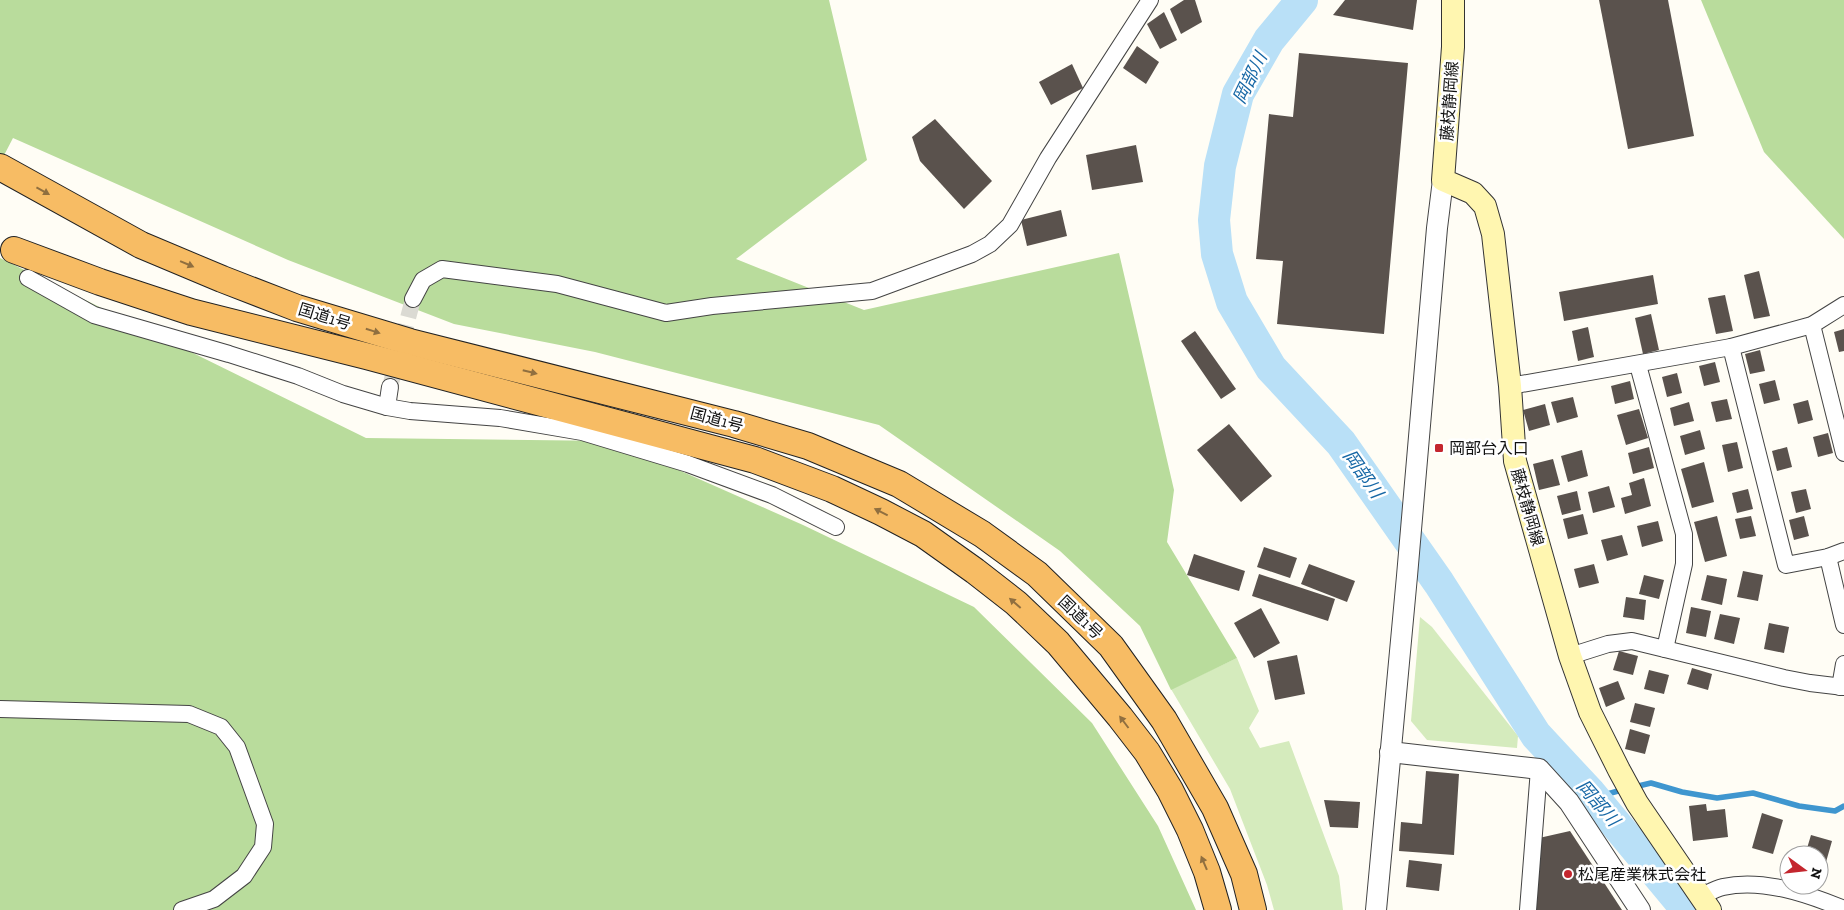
<svg xmlns="http://www.w3.org/2000/svg" width="1844" height="910" font-family="'Zilla Slab','Noto Sans JP',serif">
	<rect width="100%" height="100%" fill="#fffdf5"/>
	<g fill="#d5ebbd">
		<polygon points="1420,617 1432,627 1518,736 1517,748 1427,740 1411,721"/>
		<polygon points="1237,658 1259,711 1249,728 1260,748 1289,741 1339,876 1343,910 1274,910 1267,885 1230,789 1171,689"/>
	</g>
	<g fill="#b9dc9c">
		<polygon points="0,0 829,0 867,160 736,259 864,310 1119,253 1174,490 1167,542 1237,658 1171,690 1140,626 1060,551 879,425 595,352 454,324 288,260 13,138 0,163"/>
		<polygon points="1701,0 1844,0 1844,239 1764,152"/>
		<polygon points="0,258 366,438 613,441 803,525 974,607 1092,723 1158,826 1196,910 0,910"/>
	</g>
	<g fill="none" stroke-linecap="round" stroke-linejoin="round">
		<g stroke="#3f96cf" stroke-width="5.5">
			<polyline points="1634,787 1651,783 1682,792 1717,798 1753,793 1799,806 1835,811 1844,806"/>
			<polyline points="1590,793 1604,795 1625,789"/>
		</g>
		<polyline stroke="#b9e0f7" stroke-width="32" points="1302,0 1269,40 1238,94 1220,166 1214,220 1217,254 1232,302 1271,368 1341,443 1439,583 1536,735 1590,793 1687,910"/>
	</g>
	<g fill="#5a524d">
		<polygon points="1184,0 1195,0 1202,22 1181,34 1170,9"/>
		<polygon points="1345,0 1417,0 1413,30 1333,15"/>
		<polygon points="1599,0 1668,0 1694,136 1628,149"/>
		<polygon points="1164,12 1177,40 1160,49 1147,24"/>
		<polygon points="1137,46 1159,62 1146,84 1123,68"/>
		<polygon points="1299,53 1408,63 1384,334 1277,324 1283,261 1256,259 1269,114 1293,117"/>
		<polygon points="1072,64 1083,88 1051,105 1039,82"/>
		<polygon points="935,119 992,181 964,209 920,161 912,137"/>
		<polygon points="1136,145 1143,182 1092,190 1086,155"/>
		<polygon points="1061,210 1067,236 1027,246 1021,220"/>
		<polygon points="1759,271 1770,316 1754,319 1744,275"/>
		<polygon points="1653,275 1658,304 1564,321 1559,292"/>
		<polygon points="1725,295 1733,331 1716,334 1708,298"/>
		<polygon points="1651,314 1659,350 1643,354 1635,318"/>
		<polygon points="1588,327 1594,357 1578,361 1572,331"/>
		<polygon points="1844,329 1844,351 1839,352 1834,332"/>
		<polygon points="1195,331 1236,389 1221,399 1181,341"/>
		<polygon points="1760,350 1765,371 1750,374 1745,354"/>
		<polygon points="1715,362 1720,382 1704,386 1699,366"/>
		<polygon points="1677,373 1682,393 1667,397 1662,377"/>
		<polygon points="1775,380 1780,400 1764,404 1759,384"/>
		<polygon points="1630,381 1634,399 1615,404 1611,386"/>
		<polygon points="1573,397 1578,417 1557,423 1551,402"/>
		<polygon points="1727,399 1732,419 1716,422 1711,402"/>
		<polygon points="1808,400 1813,420 1798,424 1793,404"/>
		<polygon points="1689,402 1694,421 1674,426 1670,408"/>
		<polygon points="1545,404 1550,425 1529,431 1523,410"/>
		<polygon points="1639,409 1648,438 1626,445 1617,415"/>
		<polygon points="1229,424 1272,476 1241,502 1197,450"/>
		<polygon points="1700,430 1705,449 1685,455 1680,436"/>
		<polygon points="1828,433 1833,453 1818,457 1813,437"/>
		<polygon points="1737,442 1743,468 1728,472 1722,445"/>
		<polygon points="1649,447 1654,468 1633,474 1628,453"/>
		<polygon points="1787,447 1792,467 1777,471 1772,451"/>
		<polygon points="1582,450 1588,476 1568,482 1561,456"/>
		<polygon points="1553,459 1560,485 1539,490 1533,464"/>
		<polygon points="1704,462 1714,502 1692,508 1681,469"/>
		<polygon points="1644,478 1651,506 1625,514 1621,498 1632,495 1629,483"/>
		<polygon points="1609,486 1615,507 1593,513 1588,492"/>
		<polygon points="1748,489 1753,509 1737,513 1732,493"/>
		<polygon points="1806,489 1811,509 1796,513 1791,492"/>
		<polygon points="1577,491 1581,510 1562,515 1557,496"/>
		<polygon points="1583,514 1588,534 1568,539 1563,519"/>
		<polygon points="1717,516 1727,556 1705,562 1694,522"/>
		<polygon points="1751,516 1756,536 1740,539 1735,519"/>
		<polygon points="1804,516 1809,536 1794,540 1789,520"/>
		<polygon points="1658,521 1663,541 1642,547 1637,526"/>
		<polygon points="1622,535 1628,555 1607,561 1601,540"/>
		<polygon points="1264,547 1297,558 1290,578 1257,567"/>
		<polygon points="1194,554 1245,571 1239,591 1187,575"/>
		<polygon points="1309,564 1355,581 1347,602 1301,584"/>
		<polygon points="1594,564 1599,583 1579,588 1574,569"/>
		<polygon points="1743,571 1763,575 1758,601 1737,597"/>
		<polygon points="1259,574 1335,599 1328,621 1252,596"/>
		<polygon points="1644,575 1664,580 1659,599 1639,594"/>
		<polygon points="1707,575 1727,579 1722,605 1701,600"/>
		<polygon points="1626,597 1646,600 1644,620 1623,617"/>
		<polygon points="1691,607 1711,611 1706,637 1686,633"/>
		<polygon points="1261,608 1280,643 1254,658 1234,623"/>
		<polygon points="1720,614 1740,618 1734,644 1714,639"/>
		<polygon points="1769,623 1789,627 1784,653 1764,649"/>
		<polygon points="1619,651 1638,656 1633,675 1613,670"/>
		<polygon points="1297,655 1305,694 1275,700 1267,661"/>
		<polygon points="1692,668 1712,674 1708,690 1687,684"/>
		<polygon points="1649,670 1669,675 1664,694 1644,689"/>
		<polygon points="1618,681 1625,699 1606,707 1599,688"/>
		<polygon points="1635,703 1655,708 1650,727 1630,722"/>
		<polygon points="1630,729 1650,735 1645,754 1625,749"/>
		<polygon points="1426,771 1459,774 1454,855 1399,851 1401,822 1422,824"/>
		<polygon points="1324,800 1360,802 1358,828 1330,827"/>
		<polygon points="1706,804 1707,811 1725,809 1728,837 1693,841 1689,806"/>
		<polygon points="1762,813 1783,820 1773,854 1752,848"/>
		<polygon points="1570,831 1622,910 1536,910 1539,838"/>
		<polygon points="1811,835 1832,841 1822,876 1819,875 1819,855 1805,855"/>
		<polygon points="1409,860 1442,864 1439,891 1406,887"/>
	</g>
	<g fill="none" stroke-linecap="round" stroke-linejoin="round">
		<polyline stroke="#dbdad3" stroke-width="16" stroke-dasharray="16 8" stroke-linecap="butt" points="390,387 413,299"/>
		<g stroke="#444" stroke-width="18">
			<g id="minor">
				<polyline points="28,278 94,315 229,354 298,376 343,394 387,407 410,411 500,418 582,432 688,464 772,495 836,527"/>
				<polyline points="413,299 423,280 442,269 557,284 666,313 712,306 872,291 972,254 990,244 1010,225 1048,158 1150,0"/>
				<polyline points="1812,325 1844,453"/>
				<polyline points="1731,347 1786,565 1828,557 1844,551"/>
				<polyline points="1638,365 1684,534 1684,564 1665,649"/>
				<polyline points="1510,386 1731,347 1812,325 1844,305"/>
				<polyline points="387,407 390,387"/>
				<polyline points="1828,557 1844,625"/>
				<polyline points="1570,656 1608,644 1632,641 1784,678 1810,683 1844,687"/>
				<polyline points="1840,687 1844,664"/>
				<polyline points="0,709 189,714 221,727 237,747 265,824 263,847 244,876 214,899 182,910"/>
				<path d="M 1701,896 C 1708,893 1715,889 1723,887 C 1762,878 1808,894 1844,909"/>
				<polyline points="1528,910 1539,769"/>
			</g>
		</g>
		<g stroke="#444" stroke-width="22">
			<g id="tertiary">
				<polyline points="1390,752 1539,769 1569,802 1640,910"/>
				<polyline points="1376,910 1407,576 1437,228 1443,180"/>
			</g>
		</g>
		<g stroke="#333" stroke-width="24">
			<polyline id="secondary" points="1453,0 1453,47 1443,180 1473,193 1485,206 1493,234 1510,386 1515,461 1570,656 1590,712 1619,770 1637,803 1710,910"/>
		</g>
		<g stroke="#222" stroke-width="28">
			<g id="trunk">
				<polyline points="0,167 141,245 222,279 297,308 410,342 734,424 808,446 899,484 982,534 1037,574 1111,646 1164,720 1215,808 1244,874 1253,910"/>
				<polyline points="14,250 100,282 191,312 366,356 755,460 832,489 881,512 923,534 975,571 1016,603 1058,643 1120,717 1147,752 1170,790 1190,830 1207,872 1218,910"/>
			</g>
		</g>
		<use href="#minor" stroke="#fff" stroke-width="16"/>
		<use href="#tertiary" stroke="#fff" stroke-width="20"/>
		<use href="#secondary" stroke="#fff6b0" stroke-width="22"/>
		<use href="#trunk" stroke="#f7bc64" stroke-width="26"/>
	</g>
	<defs><path id="oneway-solid" d="M-6-.8H1V-3.2L6.5 0L1 3.2V.8H-6Z" transform="scale(1.25)"/></defs>
	<g fill="#906f3f">
		<use href="#oneway-solid" transform="translate(43 191) rotate(29)"/>
		<use href="#oneway-solid" transform="translate(187 264) rotate(23)"/>
		<use href="#oneway-solid" transform="translate(373 331) rotate(17)"/>
		<use href="#oneway-solid" transform="translate(530 372) rotate(14)"/>
		<use href="#oneway-solid" transform="translate(881 512) rotate(-153)"/>
		<use href="#oneway-solid" transform="translate(1015 603) rotate(-139)"/>
		<use href="#oneway-solid" transform="translate(1124 722) rotate(-127)"/>
		<use href="#oneway-solid" transform="translate(1204 863) rotate(-113)"/>
	</g>
	<g fill="#c4262e" stroke="#fff" stroke-width="2">
		<rect x="1434" y="443" width="10" height="10" rx="2.5"/>
		<circle cx="1568" cy="874" r="5"/>
	</g>
	<g text-anchor="middle" stroke-width="5" stroke-linejoin="round" paint-order="stroke">
		<g font-size="16" fill="#111" stroke="#fff">
			<text transform="translate(1449 101) rotate(-86)" y="6">藤枝静岡線</text>
			<text transform="translate(325 316) rotate(17)" y="6">国道1号</text>
			<text transform="translate(717 419) rotate(15)" y="6">国道1号</text>
			<text transform="translate(1528 507) rotate(74)" y="6">藤枝静岡線</text>
			<text transform="translate(1081 617) rotate(44)" y="6">国道1号</text>
		</g>
		<g font-size="16" fill="#111" stroke="#fff" text-anchor="start">
			<text x="1449" y="454">岡部台入口</text>
			<text x="1578" y="880">松尾産業株式会社</text>
		</g>
		<g font-size="18" font-style="italic" fill="#1768a6" stroke="#fff">
			<text transform="translate(1250 78) rotate(-64)" y="6">岡部川</text>
			<text transform="translate(1363 474) rotate(55)" y="6">岡部川</text>
			<text transform="translate(1598 803) rotate(49)" y="6">岡部川</text>
		</g>
	</g>
	<g transform="translate(1804 870) rotate(105)"><circle r="24" fill="#ffffff" stroke="#a0a0a0"/>
	<path d="M0-4L9 19L0 12L-9 19Z" fill="#c4262e"/>
	<text y="-8" font-size="14" font-weight="bold" text-anchor="middle" fill="#111111">N</text>
	</g>
</svg>
